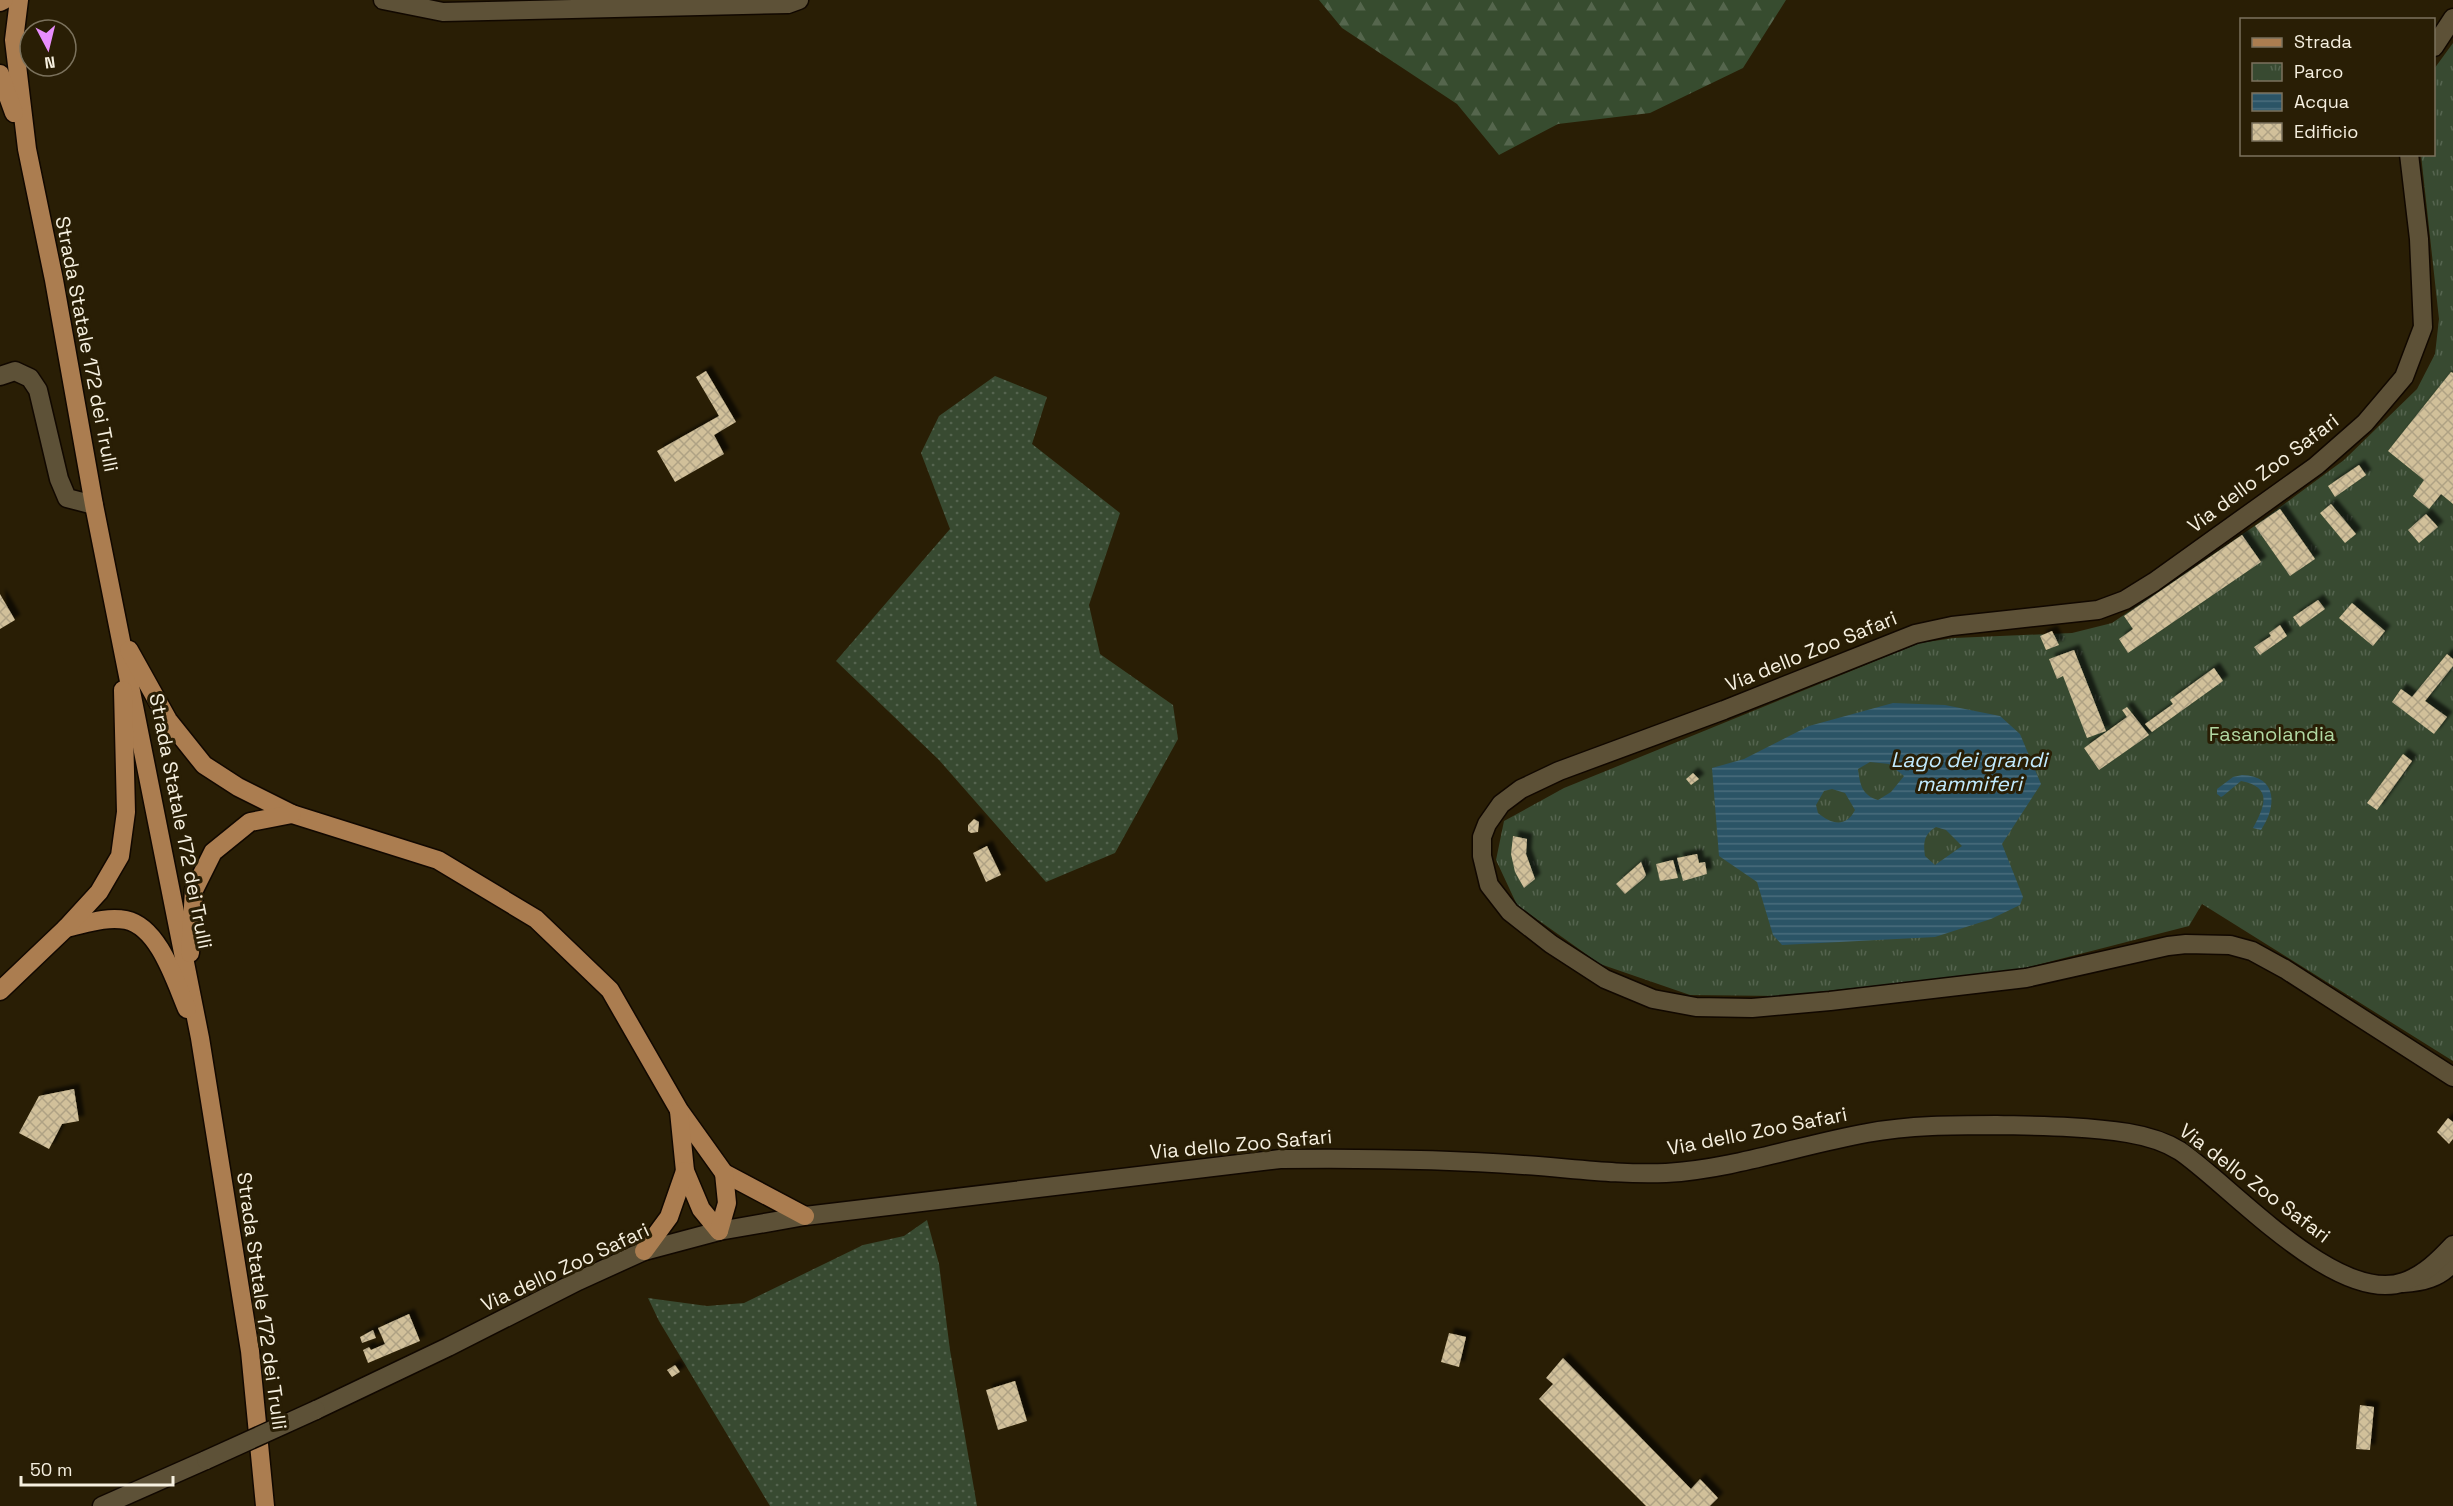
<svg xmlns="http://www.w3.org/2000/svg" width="2453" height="1506" font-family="'Space Grotesk',sans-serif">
	<defs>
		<pattern id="grass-dots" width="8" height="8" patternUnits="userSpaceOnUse" patternTransform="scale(1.5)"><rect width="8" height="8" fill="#384a31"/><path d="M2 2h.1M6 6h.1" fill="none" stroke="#55644f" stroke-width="1.8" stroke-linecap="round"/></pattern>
		<pattern id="forest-firs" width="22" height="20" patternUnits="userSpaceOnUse" patternTransform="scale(1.5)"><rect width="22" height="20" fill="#374c2f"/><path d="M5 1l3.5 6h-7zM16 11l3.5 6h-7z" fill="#55664d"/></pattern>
		<pattern id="park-tufts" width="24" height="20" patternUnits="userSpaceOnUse" patternTransform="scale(1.5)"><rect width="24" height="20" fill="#384a31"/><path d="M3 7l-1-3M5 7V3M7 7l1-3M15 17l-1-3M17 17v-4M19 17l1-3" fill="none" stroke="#55644f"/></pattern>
		<pattern id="water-rules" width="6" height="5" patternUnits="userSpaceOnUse" patternTransform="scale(1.5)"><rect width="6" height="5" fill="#2b5466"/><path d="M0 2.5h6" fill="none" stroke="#4a6d7c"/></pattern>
		<pattern id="building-cross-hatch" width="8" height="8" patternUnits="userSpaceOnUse" patternTransform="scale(1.5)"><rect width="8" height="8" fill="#d1c09a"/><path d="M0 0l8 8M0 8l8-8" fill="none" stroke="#afa284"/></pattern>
		<filter id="shadow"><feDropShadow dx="5.5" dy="-5.5" stdDeviation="1.5" flood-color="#0009"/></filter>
	</defs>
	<rect width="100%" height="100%" fill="#291e05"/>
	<g fill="url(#grass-dots)">
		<polygon points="995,376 1047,397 1032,444 1120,513 1089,605 1100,654 1173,705 1178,739 1115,853 1046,882 939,760 836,661 950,529 921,453 939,416"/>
		<polygon points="927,1220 939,1264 950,1350 977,1506 770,1506 659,1321 648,1298 707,1306 744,1303 863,1245 904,1236"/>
	</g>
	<polygon fill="url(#forest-firs)" points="1319,0 1786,0 1743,68 1650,113 1558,124 1499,155 1457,104 1342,28"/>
	<polygon fill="url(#park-tufts)" points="2453,43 2453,1061 2202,904 2189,926 2017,970 1781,996 1690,995 1600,964 1517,905 1496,860 1504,821 1564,788 1920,643 1954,638 2072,633 2112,623 2253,527 2344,460 2417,389 2435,354 2439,319 2421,155 2434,154 2434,69"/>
	<g fill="url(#water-rules)" fill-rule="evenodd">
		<path d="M 1893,703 L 1945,705 L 2000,716 L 2020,734 L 2041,784 L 2002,844 L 2023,897 L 2020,905 L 1991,919 L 1935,937 L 1782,945 L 1773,935 L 1757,882 L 1719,856 L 1712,768 L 1744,759 L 1809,726 ZM 1870,762 L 1889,764 L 1904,776 L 1891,792 L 1878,800 C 1862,795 1860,785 1858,769 ZM 1832,789 L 1845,793 L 1855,810 C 1846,828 1831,824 1818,813 L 1816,805 L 1824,791 ZM 1936,827 L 1946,830 L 1962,846 L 1935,865 L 1925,856 C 1923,843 1924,834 1936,827 Z"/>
		<path d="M 2242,775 C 2278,776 2277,807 2261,830 L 2253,828 C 2265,806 2273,787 2241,781 L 2223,796 L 2221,797 L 2217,794 L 2217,789 L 2233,777 Z"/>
	</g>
	<g fill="url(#building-cross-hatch)" filter="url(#shadow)">
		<polygon points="706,371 736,422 714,435 724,454 675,482 657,451 719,416 696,377"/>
		<polygon points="2451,372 2453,373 2453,504 2441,494 2429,509 2413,496 2424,480 2388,451"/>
		<polygon points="2359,465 2366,475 2335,497 2328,486"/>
		<polygon points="2331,504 2356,534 2345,543 2320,513"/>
		<polygon points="2280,509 2315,559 2290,576 2255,526"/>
		<polygon points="2426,514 2438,527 2419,543 2408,530"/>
		<polygon points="2242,535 2261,562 2128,653 2119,639 2133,629 2124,616"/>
		<polygon points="0,594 15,620 0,629"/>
		<polygon points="2318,600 2325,609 2300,627 2293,617"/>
		<polygon points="2352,603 2385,631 2373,646 2339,618"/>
		<polygon points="2280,625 2287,636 2260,655 2254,647 2271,636 2269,633"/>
		<polygon points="2052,631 2059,645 2046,650 2040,636"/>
		<polygon points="2074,650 2106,731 2087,738 2063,676 2057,679 2049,659"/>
		<polygon points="2447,654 2453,659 2453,666 2425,701 2447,717 2434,734 2392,702 2401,689 2412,697"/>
		<polygon points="2214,668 2223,681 2152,732 2145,724 2173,704 2170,700"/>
		<polygon points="2127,707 2149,735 2099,770 2084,748 2127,717 2122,710"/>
		<polygon points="2403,754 2412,761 2377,810 2367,803"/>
		<polygon points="1693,773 1699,779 1691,785 1686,779"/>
		<polygon points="974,819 979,822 978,832 971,833 968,831 968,825"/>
		<polygon points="1513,836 1527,839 1526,854 1535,879 1524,888 1515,872 1511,854"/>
		<polygon points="987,846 1001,875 986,882 973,853"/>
		<polygon points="1697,854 1699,863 1705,862 1707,874 1683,881 1677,858"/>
		<polygon points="1673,860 1678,878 1660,881 1656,864"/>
		<polygon points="1641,862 1646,875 1644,878 1625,894 1616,884"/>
		<polygon points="74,1089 79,1121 62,1124 49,1149 19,1133 39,1096"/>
		<polygon points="2448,1118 2453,1122 2453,1139 2449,1144 2437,1132"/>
		<polygon points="409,1314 420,1341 368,1363 363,1350 369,1347 371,1350 385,1344 378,1328"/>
		<polygon points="373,1330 376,1338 362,1343 360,1337"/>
		<polygon points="1449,1333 1466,1337 1459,1367 1441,1362"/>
		<polygon points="1563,1358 1691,1489 1700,1479 1718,1498 1710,1506 1646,1506 1539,1399 1553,1384 1546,1378"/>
		<polygon points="675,1365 680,1372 672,1377 667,1370"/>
		<polygon points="1015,1381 1027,1421 998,1430 986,1390"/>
		<polygon points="2360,1405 2374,1407 2370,1450 2356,1449"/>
	</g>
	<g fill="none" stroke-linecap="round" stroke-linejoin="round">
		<g stroke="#110800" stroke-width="21">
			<g id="minor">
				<polyline points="0,376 15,371 30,378 38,390 59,479 67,498 94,505"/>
				<path d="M 2403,1283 C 2422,1282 2440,1278 2453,1262"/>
			</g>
		</g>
		<g stroke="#110800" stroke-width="21">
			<g id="tertiary">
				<polyline points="383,0 443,12 788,4 799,0"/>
				<polyline points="2434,47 2453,18"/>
				<polyline points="2409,154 2419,239 2423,327 2404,377 2365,423 2316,466 2154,582 2125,600 2098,610 1952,626 1915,634 1724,710 1559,771 1521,789 1501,804 1487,824 1482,837 1482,856 1489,885 1510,912 1551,944 1605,979 1653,999 1696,1007 1752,1008 1830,1001 2026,978 2168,946 2186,944 2230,945 2252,951 2285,969 2453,1077"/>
				<path d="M 316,1410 L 448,1347 L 578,1281 L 644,1251 L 719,1231 L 805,1216 L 1280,1159 C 1361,1158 1442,1159 1523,1165 C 1570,1168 1618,1175 1666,1173 C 1734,1169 1800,1145 1867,1133 C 1910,1125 1954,1125 1997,1125 C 2040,1126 2085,1126 2128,1133 C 2146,1136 2164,1141 2180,1151 C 2230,1185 2337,1306 2404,1282 C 2424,1275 2439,1260 2453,1245"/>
				<polyline points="102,1506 206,1460"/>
			</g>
		</g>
		<g stroke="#110800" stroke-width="21">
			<g id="primary">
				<polyline points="19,0 14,40 27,149 54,280 94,505 200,1038 250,1351 265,1506"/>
				<polyline points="0,2 4,0"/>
				<polyline points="0,74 14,113"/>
				<polyline points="129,650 168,720 204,765 238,787 292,814 438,860 536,919 610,990 679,1110 724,1173 805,1216"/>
				<path d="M 66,928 C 85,924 106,916 126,920 C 159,927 175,981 187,1009"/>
				<polyline points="190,953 194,890 213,852 250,822 292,814"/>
				<polyline points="0,991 66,928 99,892 120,856 126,812 123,690"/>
				<polyline points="679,1111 685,1171 701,1209 719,1231"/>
				<polyline points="719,1231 727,1203 724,1173"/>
				<polyline points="644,1251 669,1217 685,1171"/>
			</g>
		</g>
		<use href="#minor" stroke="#5d5137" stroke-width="18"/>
		<use href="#tertiary" stroke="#5d5137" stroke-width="18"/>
		<use href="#primary" stroke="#ab7d50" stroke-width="18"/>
		<g stroke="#110800" stroke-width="21" stroke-linecap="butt">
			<polyline id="tertiary-bridge" points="206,1460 316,1410"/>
		</g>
		<use href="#tertiary-bridge" stroke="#5d5137" stroke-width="18"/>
	</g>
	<g text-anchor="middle" stroke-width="6" stroke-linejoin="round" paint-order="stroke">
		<g font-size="20" fill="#f6f0e0" stroke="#291e05">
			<text transform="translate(87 344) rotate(79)" y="7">Strada Statale 172 dei Trulli</text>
			<text transform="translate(2263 473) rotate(-37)" y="7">Via dello Zoo Safari</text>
			<text transform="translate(1811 651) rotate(-22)" y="7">Via dello Zoo Safari</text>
			<text transform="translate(181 821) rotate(79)" y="7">Strada Statale 172 dei Trulli</text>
			<text transform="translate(1757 1131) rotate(-11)" y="7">Via dello Zoo Safari</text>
			<text transform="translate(1241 1144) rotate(-5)" y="7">Via dello Zoo Safari</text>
			<text transform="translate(2255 1183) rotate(37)" y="7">Via dello Zoo Safari</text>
			<text transform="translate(565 1267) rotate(-25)" y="7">Via dello Zoo Safari</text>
			<text transform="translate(262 1301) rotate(82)" y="7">Strada Statale 172 dei Trulli</text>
		</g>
		<g font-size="20" fill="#b1d8a2" stroke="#291e05">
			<text x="2272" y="741">Fasanolandia</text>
		</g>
		<g font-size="21" font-style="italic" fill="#c1eafe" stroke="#291e05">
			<text x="1969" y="767">Lago dei grandi<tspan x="1969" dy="24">mammiferi</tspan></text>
		</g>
	</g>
	<rect x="2240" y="18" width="195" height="138" fill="#291e05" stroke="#7b725d" stroke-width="1.5"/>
	<rect x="2252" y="38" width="30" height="9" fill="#ab7d50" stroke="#7b725d" stroke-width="1.5"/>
	<text x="2294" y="48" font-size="18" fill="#f6f0e0">Strada</text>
	<rect x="2252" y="63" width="30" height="18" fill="url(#park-tufts)" stroke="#7b725d" stroke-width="1.5"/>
	<text x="2294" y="78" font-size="18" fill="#f6f0e0">Parco</text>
	<rect x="2252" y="93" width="30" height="18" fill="url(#water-rules)" stroke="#7b725d" stroke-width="1.5"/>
	<text x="2294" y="108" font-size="18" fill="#f6f0e0">Acqua</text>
	<rect x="2252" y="123" width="30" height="18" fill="url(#building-cross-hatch)" stroke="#7b725d" stroke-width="1.5"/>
	<text x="2294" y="138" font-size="18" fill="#f6f0e0">Edificio</text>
	<g transform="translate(48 48) rotate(173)"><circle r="28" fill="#291e05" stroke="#7b725d" stroke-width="1.5"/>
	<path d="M0-4.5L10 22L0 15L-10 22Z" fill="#e98efe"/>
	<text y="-9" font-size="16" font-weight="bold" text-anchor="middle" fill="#f6f0e0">N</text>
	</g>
	<path d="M21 1476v9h152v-9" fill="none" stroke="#f6f0e0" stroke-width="3"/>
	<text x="30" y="1476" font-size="18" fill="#f6f0e0" stroke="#291e05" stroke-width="4.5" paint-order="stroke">50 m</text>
</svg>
